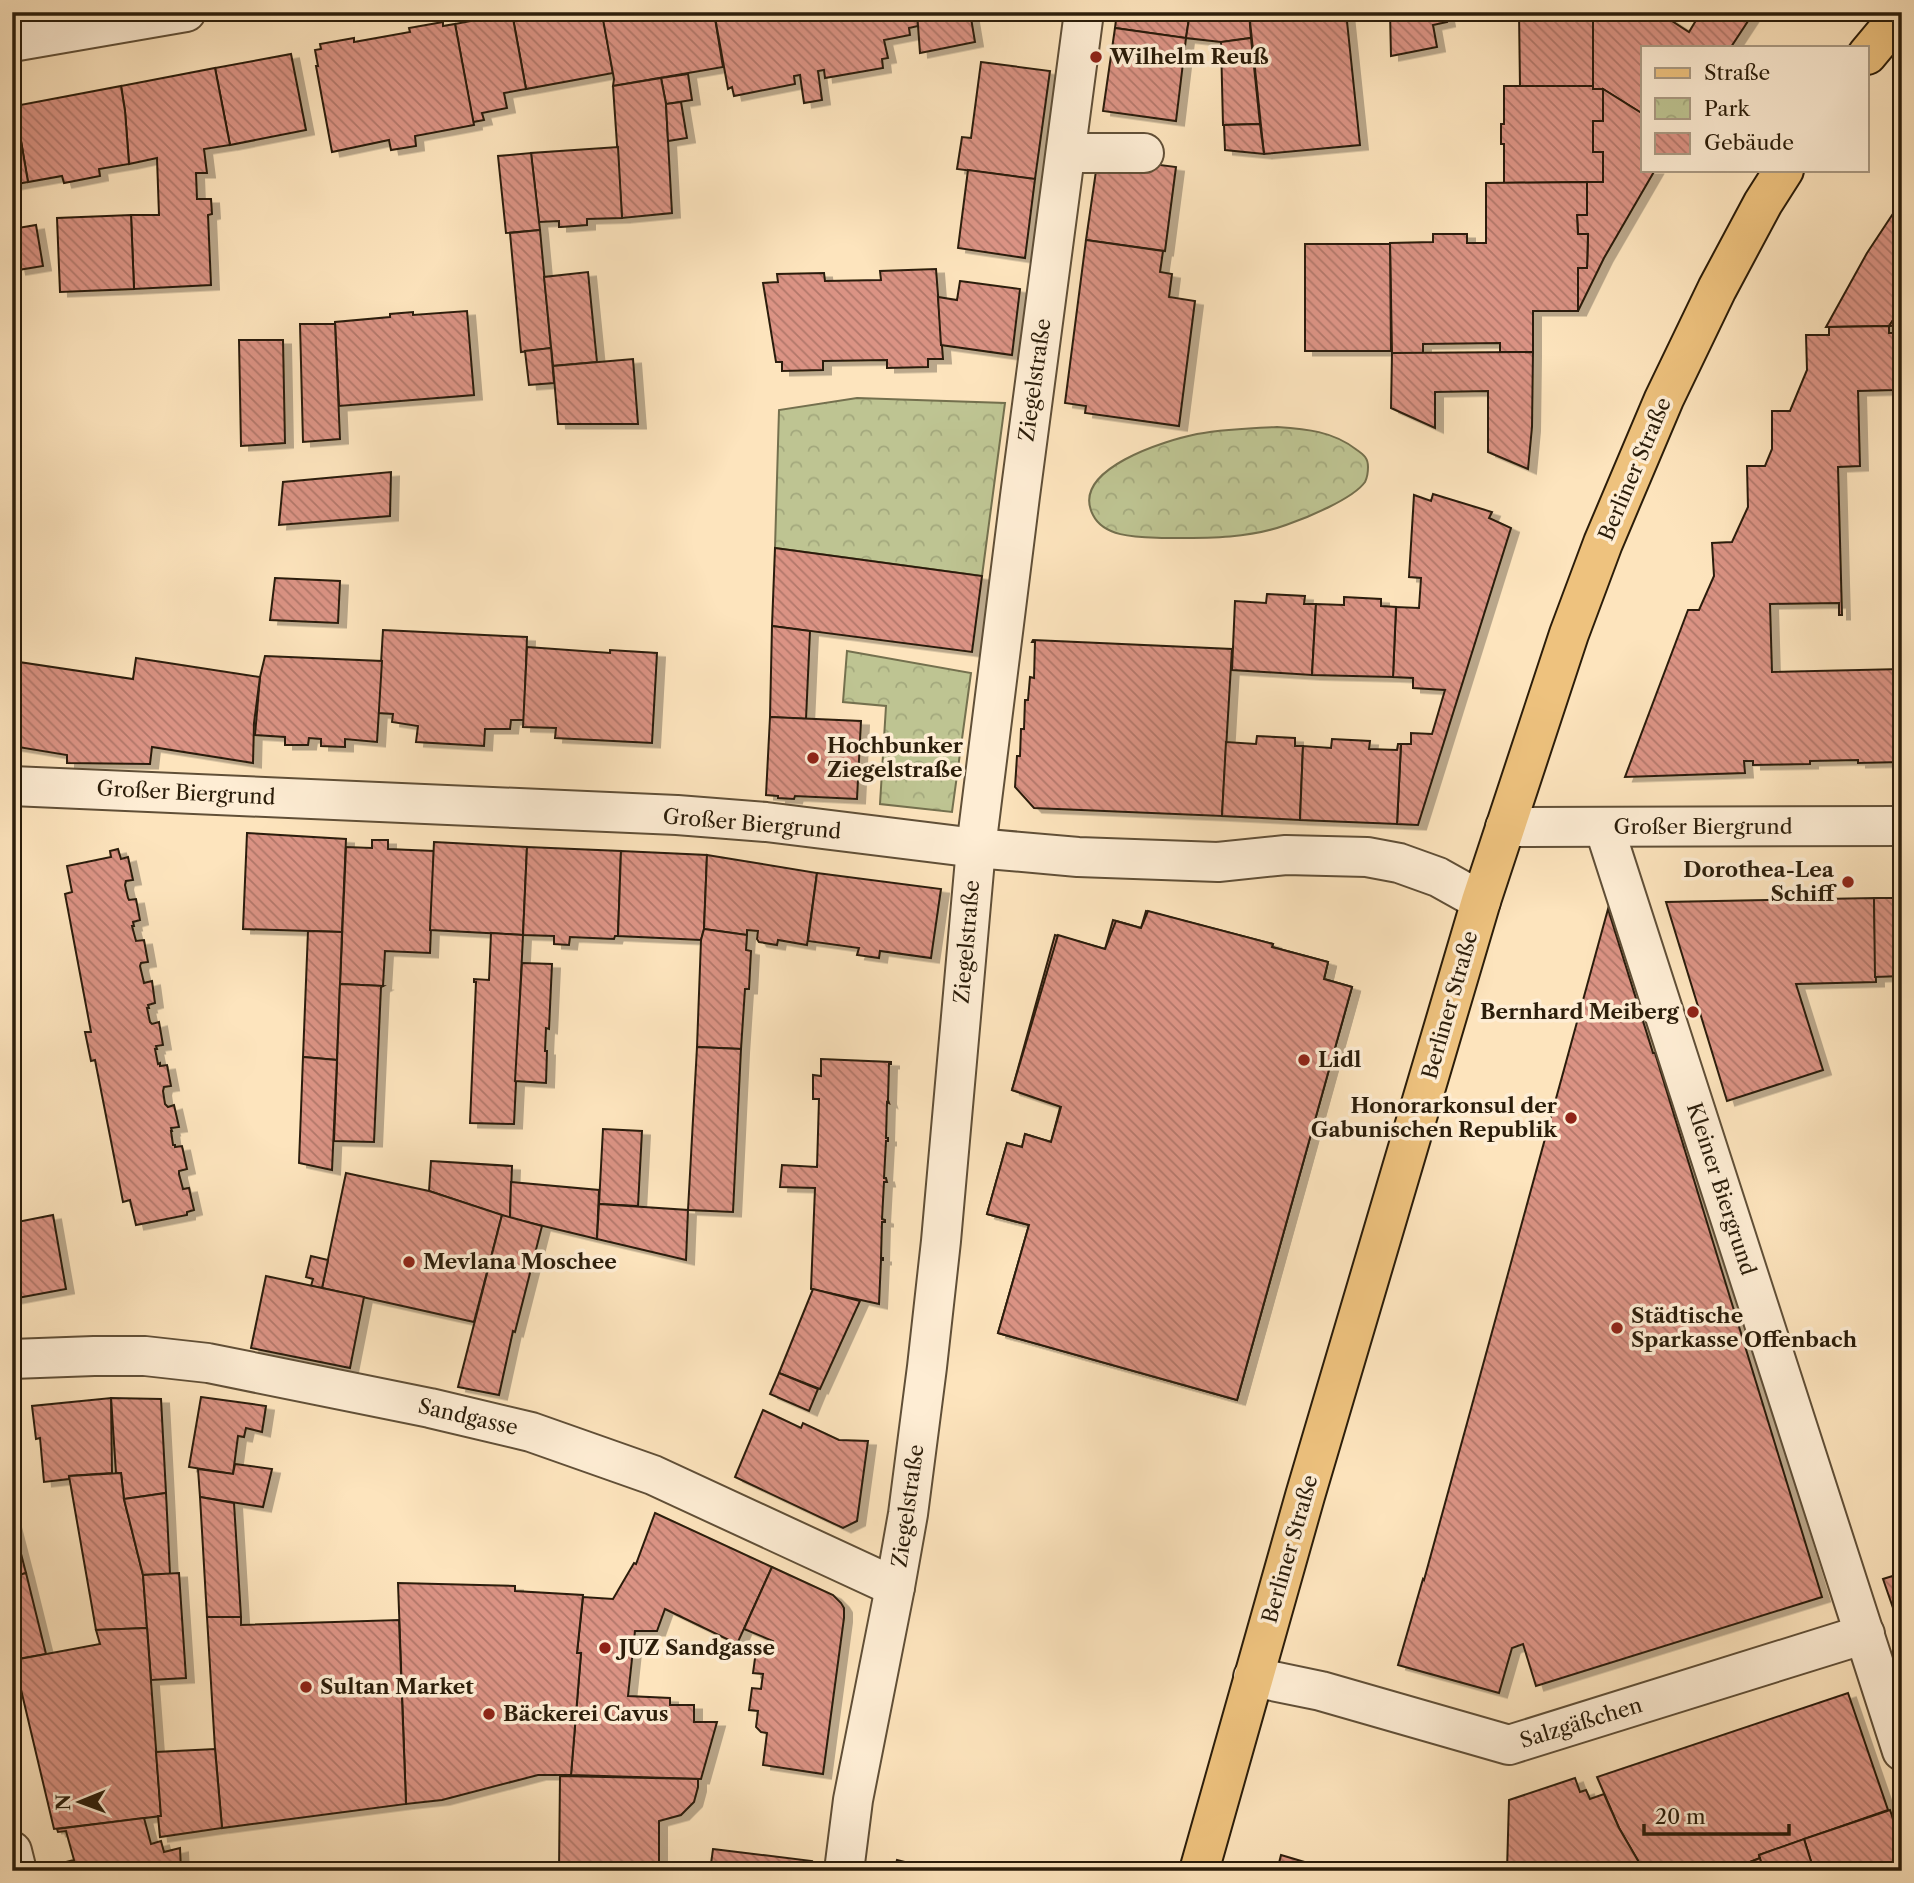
<svg xmlns="http://www.w3.org/2000/svg" width="1914" height="1883" font-family="'Libre Caslon Text',serif">
	<defs>
		<pattern id="park-crowns" width="20" height="18" patternUnits="userSpaceOnUse" patternTransform="scale(1.75)"><rect width="20" height="18" fill="#bec492"/><path d="M2 6a3 3 0 1 1 6 0M12 15a3 3 0 1 1 6 0" fill="none" stroke="#a3a87d"/></pattern>
		<pattern id="building-back-hatch" width="6" height="6" patternUnits="userSpaceOnUse" patternTransform="scale(1.75)"><rect width="6" height="6" fill="#db9384"/><path d="M-1 5l2 2M0 0l6 6M5-1l2 2" fill="none" stroke="#b2776a"/></pattern>
		<filter id="shadow"><feDropShadow dx="8" dy="4.5" stdDeviation="0" flood-color="#0004"/></filter>
	</defs>
	<rect width="100%" height="100%" fill="#fde4bd"/>
	<filter id="stains"><feTurbulence type="fractalNoise" baseFrequency=".00286" numOctaves="4"/><feColorMatrix values="0 0 0 0 .2 0 0 0 0 .09 0 0 0 0 .02 0 0 0 .5 -.17"/></filter>
	<radialGradient id="worn" r=".72"><stop offset=".6" stop-color="#630" stop-opacity="0"/><stop offset="1" stop-color="#630" stop-opacity=".3"/></radialGradient>
	<g fill="url(#park-crowns)" stroke="#74704e" stroke-width="2">
		<polygon points="857,398 1005,403 982,576 775,548 779,410"/>
		<path d="M 1277,427 C 1306,429 1333,431 1357,450 C 1364,455 1368,458 1368,467 C 1368,471 1367,478 1365,482 C 1353,499 1306,518 1286,525 C 1247,539 1206,538 1165,538 C 1142,537 1105,539 1093,515 C 1069,469 1167,440 1197,434 C 1224,429 1250,428 1277,427 Z"/>
		<polygon points="847,651 971,673 952,812 880,804 886,706 843,702"/>
	</g>
	<g fill="url(#building-back-hatch)" stroke="#2b1d0a" stroke-width="2" filter="url(#shadow)">
		<polygon points="516,12 602,12 613,73 526,89 512,13"/>
		<polygon points="612,12 714,12 723,67 613,86 614,79 602,14"/>
		<polygon points="714,12 917,12 918,26 909,28 910,35 884,40 888,58 882,59 883,68 825,78 824,70 818,71 822,100 804,103 800,75 794,76 795,84 734,96 732,87 728,89"/>
		<polygon points="917,12 970,12 975,42 920,53"/>
		<polygon points="1117,12 1190,12 1186,38 1115,28"/>
		<polygon points="1190,12 1249,12 1251,38 1221,42 1186,38"/>
		<polygon points="1249,12 1346,12 1360,145 1264,154"/>
		<polygon points="1390,12 1445,12 1447,22 1433,25 1437,47 1391,56"/>
		<polygon points="1519,12 1593,12 1593,86 1520,86"/>
		<polygon points="1593,12 1658,12 1689,32 1701,12 1754,12 1731,47 1643,47 1643,114 1603,89 1593,89"/>
		<polygon points="512,13 526,89 504,93 507,108 482,113 484,120 473,122 455,24"/>
		<polygon points="443,22 443,26 455,24 474,125 415,136 416,146 391,150 389,140 332,152 316,66 318,66 315,50 321,49 320,44 354,38 354,42 410,32 409,28"/>
		<polygon points="1115,28 1186,38 1176,121 1103,111"/>
		<polygon points="1251,38 1260,124 1223,125 1221,42"/>
		<polygon points="291,54 306,130 230,145 215,68"/>
		<polygon points="981,62 1050,71 1035,179 957,169 962,137 971,138"/>
		<polygon points="215,68 230,145 204,149 207,173 196,173 197,199 211,199 212,214 208,215 211,285 134,289 131,215 159,215 157,158 129,164 125,111 121,86"/>
		<polygon points="688,74 692,100 666,104 661,78"/>
		<polygon points="661,78 666,104 672,213 622,218 613,86"/>
		<polygon points="121,86 125,111 129,164 99,169 100,176 64,183 62,176 28,182 15,106"/>
		<polygon points="1504,86 1593,86 1593,89 1603,89 1603,121 1593,121 1593,152 1603,152 1603,182 1504,183 1504,144 1501,144 1501,124 1504,124"/>
		<polygon points="1603,89 1643,114 1643,170 1655,170 1604,258 1578,311 1578,268 1587,268 1588,234 1578,234 1577,215 1587,215 1587,182 1603,182 1603,152 1593,152 1593,121 1603,121"/>
		<polygon points="681,102 687,138 668,141 666,104"/>
		<polygon points="15,106 28,182 12,185 12,107"/>
		<polygon points="1260,124 1264,154 1225,150 1224,125"/>
		<polygon points="618,147 622,218 587,219 587,225 561,227 559,227 559,221 539,222 531,153"/>
		<polygon points="531,153 540,230 506,233 498,156"/>
		<polygon points="1098,157 1176,167 1165,251 1086,240"/>
		<polygon points="968,170 1035,179 1025,258 958,248"/>
		<polygon points="1587,182 1587,215 1577,215 1578,234 1588,234 1587,268 1578,268 1578,311 1533,311 1533,352 1500,352 1500,343 1423,344 1423,353 1392,353 1390,243 1433,242 1433,234 1467,234 1467,243 1486,243 1486,183"/>
		<polygon points="1902,200 1902,307 1889,326 1826,327 1867,253"/>
		<polygon points="131,215 134,289 60,292 57,218"/>
		<polygon points="36,225 43,266 18,270 12,240 12,229"/>
		<polygon points="540,230 551,348 521,352 510,233"/>
		<polygon points="1086,240 1163,251 1160,272 1172,274 1169,297 1195,301 1179,426 1085,413 1086,406 1065,403"/>
		<polygon points="1305,244 1390,244 1391,351 1305,351"/>
		<polygon points="936,269 943,359 928,359 928,367 887,368 887,360 823,361 823,370 782,371 782,362 776,362 763,283 778,282 777,274 824,273 825,281 881,280 880,271"/>
		<polygon points="588,272 597,362 553,366 544,277"/>
		<polygon points="960,281 1020,289 1012,355 941,345 938,297 957,300"/>
		<polygon points="1902,307 1902,325 1889,326"/>
		<polygon points="467,311 474,395 339,406 335,322 390,317 390,314 413,312 413,315"/>
		<polygon points="300,324 335,324 340,439 303,442"/>
		<polygon points="1889,326 1889,333 1893,333 1894,390 1858,391 1860,466 1838,467 1842,615 1839,615 1839,603 1770,604 1772,672 1902,669 1902,762 1858,763 1858,760 1810,761 1810,764 1753,765 1753,761 1744,761 1745,773 1625,777 1688,610 1699,610 1714,576 1712,543 1732,542 1748,507 1747,466 1765,466 1772,449 1772,411 1790,411 1807,370 1806,335 1829,335 1829,327"/>
		<polygon points="239,340 283,340 285,443 241,446"/>
		<polygon points="551,348 554,383 529,385 525,351"/>
		<polygon points="1533,352 1532,427 1528,469 1488,452 1488,391 1435,392 1435,428 1391,408 1392,353"/>
		<polygon points="633,359 638,424 558,424 553,366"/>
		<polygon points="391,472 390,516 279,525 283,482"/>
		<polygon points="1433,494 1492,512 1489,518 1511,528 1418,825 1397,824 1401,744 1411,744 1411,733 1432,734 1445,690 1413,688 1413,678 1393,677 1396,607 1419,608 1421,578 1409,577 1414,495 1431,501"/>
		<polygon points="775,548 982,576 972,652 772,626"/>
		<polygon points="275,578 340,581 338,623 270,620"/>
		<polygon points="1267,594 1305,596 1304,604 1316,604 1312,675 1232,670 1235,601 1266,603"/>
		<polygon points="1344,597 1381,599 1381,606 1396,607 1393,677 1312,675 1316,604 1344,605"/>
		<polygon points="772,626 810,631 806,719 770,717"/>
		<polygon points="383,630 527,637 524,720 511,720 510,729 485,729 484,746 416,742 418,726 392,722 393,714 378,713"/>
		<polygon points="1033,640 1232,649 1222,816 1034,808 1015,787 1017,756 1020,756 1021,729 1024,729 1025,700 1028,700 1030,677 1034,678 1035,642 1032,642"/>
		<polygon points="527,647 610,653 610,650 657,653 652,743 555,738 556,728 523,727"/>
		<polygon points="265,656 382,661 377,742 345,739 345,747 321,746 321,739 309,738 308,745 285,745 285,737 255,735 260,677"/>
		<polygon points="136,658 260,677 254,723 253,763 152,747 150,764 67,763 67,755 12,746 12,661 133,679"/>
		<polygon points="770,717 861,721 857,799 795,796 794,799 778,798 778,796 766,795"/>
		<polygon points="1257,736 1295,738 1295,746 1303,746 1300,820 1222,816 1226,742 1256,744"/>
		<polygon points="1332,739 1370,741 1369,749 1397,750 1398,744 1401,744 1397,824 1300,820 1303,746 1331,748"/>
		<polygon points="247,833 346,839 342,932 243,929"/>
		<polygon points="372,840 388,840 388,849 434,851 430,953 385,951 383,986 340,984 346,847 372,848"/>
		<polygon points="434,842 527,847 523,935 430,930"/>
		<polygon points="527,847 621,851 618,936 615,936 614,939 570,937 569,945 554,944 554,936 523,935"/>
		<polygon points="118,849 121,859 128,857 133,880 126,881 125,885 128,898 129,900 136,899 140,920 133,922 134,926 132,926 136,941 144,940 148,962 141,963 140,966 144,983 152,981 155,1003 148,1005 149,1008 147,1008 150,1022 152,1024 159,1022 163,1045 156,1046 157,1049 155,1049 158,1064 160,1063 160,1066 167,1065 171,1086 164,1087 163,1091 165,1104 168,1107 174,1105 179,1127 171,1128 172,1131 171,1131 173,1145 175,1145 175,1147 182,1146 187,1169 179,1171 179,1174 183,1189 189,1188 194,1210 187,1212 187,1215 136,1225 130,1200 123,1202 95,1060 91,1061 85,1032 91,1032 65,894 72,892 67,866 111,857 110,851"/>
		<polygon points="621,851 707,855 704,929 701,940 618,936"/>
		<polygon points="707,855 817,873 807,945 778,940 777,945 759,942 757,939 758,931 747,930 747,935 704,929"/>
		<polygon points="817,873 941,889 931,958 880,951 879,958 857,955 859,948 808,941"/>
		<polygon points="1874,898 1876,982 1796,984 1823,1070 1727,1101 1666,902"/>
		<polygon points="1874,898 1902,898 1902,976 1875,977"/>
		<polygon points="1608,909 1653,1053 1655,1053 1822,1597 1536,1686 1523,1644 1512,1648 1499,1693 1398,1665 1423,1579 1424,1580"/>
		<polygon points="1146,911 1273,944 1272,947 1328,962 1324,979 1352,987 1237,1400 998,1333 1029,1225 987,1214 1007,1143 1022,1147 1025,1134 1051,1142 1061,1104 1012,1090 1055,935 1105,949 1113,920 1141,928"/>
		<polygon points="1148,911 1273,944 1272,947 1328,962 1324,979 1352,987 1237,1400 998,1333 1029,1225 987,1214 1007,1143 1022,1147 1025,1134 1051,1142 1061,1107 1012,1090 1058,935 1105,949 1116,921 1141,928"/>
		<polygon points="704,929 747,935 746,950 751,951 749,989 745,989 741,1049 697,1047 701,940"/>
		<polygon points="308,931 342,932 337,1060 303,1057"/>
		<polygon points="491,933 523,935 514,1124 470,1123 476,982 474,982 474,979 489,980"/>
		<polygon points="522,963 552,964 549,1029 546,1028 545,1051 547,1051 546,1083 515,1081"/>
		<polygon points="340,984 383,986 381,987 374,1142 334,1141"/>
		<polygon points="697,1047 741,1049 733,1212 688,1210"/>
		<polygon points="303,1057 337,1060 332,1170 299,1163"/>
		<polygon points="821,1059 891,1062 891,1064 889,1064 888,1100 889,1103 887,1102 886,1138 888,1138 888,1141 886,1141 884,1178 886,1178 887,1182 884,1182 882,1219 885,1220 885,1222 882,1222 881,1258 883,1258 883,1260 881,1260 879,1304 811,1289 815,1188 780,1187 782,1165 817,1167 819,1099 813,1099 813,1075 821,1076"/>
		<polygon points="603,1129 642,1131 638,1206 599,1204"/>
		<polygon points="431,1161 512,1166 510,1218 429,1191"/>
		<polygon points="346,1173 429,1191 502,1215 474,1322 322,1288"/>
		<polygon points="511,1182 599,1190 597,1239 510,1218"/>
		<polygon points="599,1204 688,1210 686,1260 597,1239"/>
		<polygon points="53,1215 66,1289 12,1299 12,1223"/>
		<polygon points="502,1215 542,1226 515,1332 513,1331 499,1395 458,1387"/>
		<polygon points="311,1256 328,1260 322,1288 311,1286 313,1279 306,1277"/>
		<polygon points="266,1276 364,1297 350,1368 251,1348"/>
		<polygon points="813,1289 860,1301 820,1389 779,1373"/>
		<polygon points="779,1373 818,1389 809,1411 770,1394"/>
		<polygon points="201,1397 266,1406 262,1432 246,1428 244,1437 238,1436 233,1474 189,1467"/>
		<polygon points="111,1398 161,1399 166,1493 124,1499 121,1473 116,1473"/>
		<polygon points="111,1398 112,1473 69,1476 69,1479 44,1482 40,1438 36,1439 32,1406"/>
		<polygon points="763,1410 801,1428 803,1423 839,1440 868,1441 857,1521 843,1528 735,1477"/>
		<polygon points="235,1464 272,1469 263,1507 200,1497 198,1469 233,1474"/>
		<polygon points="121,1473 124,1499 143,1575 147,1628 96,1630 69,1476"/>
		<polygon points="166,1493 170,1574 143,1575 124,1499"/>
		<polygon points="200,1497 234,1503 241,1617 207,1617"/>
		<polygon points="655,1513 772,1567 737,1644 665,1609 657,1631 635,1631 628,1696 670,1698 670,1705 694,1705 694,1722 717,1722 701,1779 571,1775 581,1653 577,1653 583,1597 613,1599 634,1563 636,1564"/>
		<polygon points="12,1519 26,1573 12,1577"/>
		<polygon points="772,1567 833,1595 841,1603 844,1608 844,1618 823,1774 763,1765 767,1733 761,1732 756,1727 758,1711 749,1710 752,1688 761,1689 763,1674 753,1673 756,1651 771,1651 773,1641 744,1629"/>
		<polygon points="26,1573 46,1654 12,1660 12,1577"/>
		<polygon points="179,1573 186,1678 151,1680 143,1575"/>
		<polygon points="1902,1573 1902,1634 1883,1579"/>
		<polygon points="398,1583 515,1586 515,1591 583,1595 577,1653 581,1653 571,1775 538,1775 442,1800 406,1804"/>
		<polygon points="207,1617 241,1617 241,1625 399,1620 406,1804 222,1828 215,1749"/>
		<polygon points="147,1628 161,1816 54,1829 14,1660 100,1644 96,1630"/>
		<polygon points="1848,1693 1888,1810 1759,1855 1760,1858 1727,1871 1644,1871 1619,1828 1597,1777"/>
		<polygon points="215,1749 222,1828 160,1837 158,1816 161,1816 156,1752"/>
		<polygon points="560,1776 698,1779 698,1787 694,1802 681,1815 659,1821 659,1871 559,1871"/>
		<polygon points="1575,1778 1580,1792 1586,1790 1590,1799 1604,1794 1619,1828 1644,1871 1507,1871 1509,1800"/>
		<polygon points="1890,1810 1902,1846 1902,1871 1814,1871 1804,1839"/>
		<polygon points="144,1818 151,1844 161,1841 164,1852 180,1848 181,1870 68,1871 66,1862 74,1860 66,1831 58,1832 57,1829"/>
		<polygon points="1804,1839 1814,1871 1763,1871 1759,1855"/>
		<polygon points="713,1849 812,1861 810,1871 710,1871"/>
		<polygon points="1281,1855 1335,1871 1277,1871"/>
		<polygon points="1760,1858 1763,1871 1727,1871"/>
		<polygon points="897,1860 940,1871 894,1871"/>
	</g>
	<g fill="none" stroke-linecap="round" stroke-linejoin="round">
		<g stroke="#604f37" stroke-width="42">
			<g id="minor">
				<polyline points="12,42 186,12"/>
				<polyline points="1066,151 1084,153 1144,153"/>
				<polyline points="12,786 677,815 766,822 976,848 1078,857 1218,862 1286,855 1367,857 1399,863 1438,877 1481,901"/>
				<polyline points="1505,827 1902,826"/>
				<polyline points="1604,827 1902,1751"/>
				<polyline points="12,1359 94,1356 145,1356 208,1363 430,1408 531,1432 653,1475 895,1587"/>
				<polyline points="1253,1677 1321,1691 1509,1745 1865,1634"/>
				<polyline points="12,1851 17,1871"/>
				<polyline points="844,1871 853,1800 895,1587 908,1514 927,1367 941,1241 976,848 1020,496 1084,12"/>
			</g>
		</g>
		<g stroke="#2b1d0a" stroke-width="42">
			<g id="major">
				<polyline points="1867,55 1902,13"/>
				<polyline points="1199,1871 1305,1496 1481,901 1569,634 1603,543 1664,399 1717,289 1763,203 1784,170"/>
			</g>
		</g>
		<use href="#minor" stroke="#feedd4" stroke-width="38"/>
		<use href="#major" stroke="#eec27e" stroke-width="38"/>
	</g>
	<g fill="#8f2418" stroke="#feedd4" stroke-width="2.5">
		<circle cx="1096" cy="57" r="7"/>
		<circle cx="813" cy="758" r="7"/>
		<circle cx="1848" cy="882" r="7"/>
		<circle cx="1693" cy="1012" r="7"/>
		<circle cx="1304" cy="1060" r="7"/>
		<circle cx="1571" cy="1118" r="7"/>
		<circle cx="409" cy="1262" r="7"/>
		<circle cx="1617" cy="1328" r="7"/>
		<circle cx="605" cy="1648" r="7"/>
		<circle cx="306" cy="1687" r="7"/>
		<circle cx="489" cy="1714" r="7"/>
	</g>
	<g text-anchor="middle" stroke-width="7" stroke-linejoin="round" paint-order="stroke">
		<g font-size="21" font-weight="bold" fill="#2b1d0a" stroke="#feedd4" text-anchor="start">
			<text x="1110" y="64">Wilhelm Reuß</text>
			<text x="827" y="753">Hochbunker<tspan x="827" dy="24">Ziegelstraße</tspan></text>
			<text x="1834" y="877" text-anchor="end">Dorothea-Lea<tspan x="1834" dy="24">Schiff</tspan></text>
			<text x="1679" y="1019" text-anchor="end">Bernhard Meiberg</text>
			<text x="1318" y="1067">Lidl</text>
			<text x="1557" y="1113" text-anchor="end">Honorarkonsul der<tspan x="1557" dy="24">Gabunischen Republik</tspan></text>
			<text x="423" y="1269">Mevlana Moschee</text>
			<text x="1631" y="1323">Städtische<tspan x="1631" dy="24">Sparkasse Offenbach</tspan></text>
			<text x="619" y="1655">JUZ Sandgasse</text>
			<text x="320" y="1694">Sultan Market</text>
			<text x="503" y="1721">Bäckerei Cavus</text>
		</g>
		<g font-size="21" fill="#2b1d0a" stroke="#feedd4">
			<text transform="translate(1035 380) rotate(-82)" y="7">Ziegelstraße</text>
			<text transform="translate(1635 469) rotate(-67)" y="7">Berliner Straße</text>
			<text transform="translate(186 793) rotate(3)" y="7">Großer Biergrund</text>
			<text transform="translate(752 824) rotate(5)" y="7">Großer Biergrund</text>
			<text x="1703" y="834">Großer Biergrund</text>
			<text transform="translate(967 942) rotate(-85)" y="7">Ziegelstraße</text>
			<text transform="translate(1450 1005) rotate(-74)" y="7">Berliner Straße</text>
			<text transform="translate(1721 1189) rotate(72)" y="7">Kleiner Biergrund</text>
			<text transform="translate(468 1417) rotate(13)" y="7">Sandgasse</text>
			<text transform="translate(908 1506) rotate(-82)" y="7">Ziegelstraße</text>
			<text transform="translate(1290 1549) rotate(-74)" y="7">Berliner Straße</text>
			<text transform="translate(1581 1723) rotate(-17)" y="7">Salzgäßchen</text>
		</g>
	</g>
	<rect width="1914" height="1883" fill="none" stroke="#fde4bd" stroke-width="42"/>
	<rect x="14" y="14" width="1886" height="1855" fill="none" stroke="#2b1d0a" stroke-width="3.5"/>
	<rect x="21" y="21" width="1872" height="1841" fill="none" stroke="#2b1d0a" stroke-width="2"/>
	<rect x="1641" y="46" width="228" height="126" fill="#feedd4" stroke="#aa9a83" stroke-width="2"/>
	<rect x="1655" y="68" width="35" height="10" fill="#eec27e" stroke="#aa9a83" stroke-width="2"/>
	<text x="1704" y="80" font-size="21" fill="#2b1d0a">Straße</text>
	<rect x="1655" y="98" width="35" height="21" fill="url(#park-crowns)" stroke="#aa9a83" stroke-width="2"/>
	<text x="1704" y="116" font-size="21" fill="#2b1d0a">Park</text>
	<rect x="1655" y="133" width="35" height="21" fill="url(#building-back-hatch)" stroke="#aa9a83" stroke-width="2"/>
	<text x="1704" y="150" font-size="21" fill="#2b1d0a">Gebäude</text>
	<g transform="translate(80 1802) rotate(269)" stroke="#feedd4" stroke-width="5" paint-order="stroke">
	<path d="M0-5L12 26L0 18L-12 26Z" fill="#2b1d0a"/>
	<text y="-10" font-size="19" font-weight="bold" text-anchor="middle" fill="#2b1d0a">N</text>
	</g>
	<path d="M1644 1824v10h145v-10" fill="none" stroke="#2b1d0a" stroke-width="3.5"/>
	<text x="1655" y="1824" font-size="21" fill="#2b1d0a" stroke="#feedd4" stroke-width="5" paint-order="stroke">20 m</text>
	<rect width="100%" height="100%" filter="url(#stains)"/>
	<rect width="100%" height="100%" fill="url(#worn)"/>
</svg>
